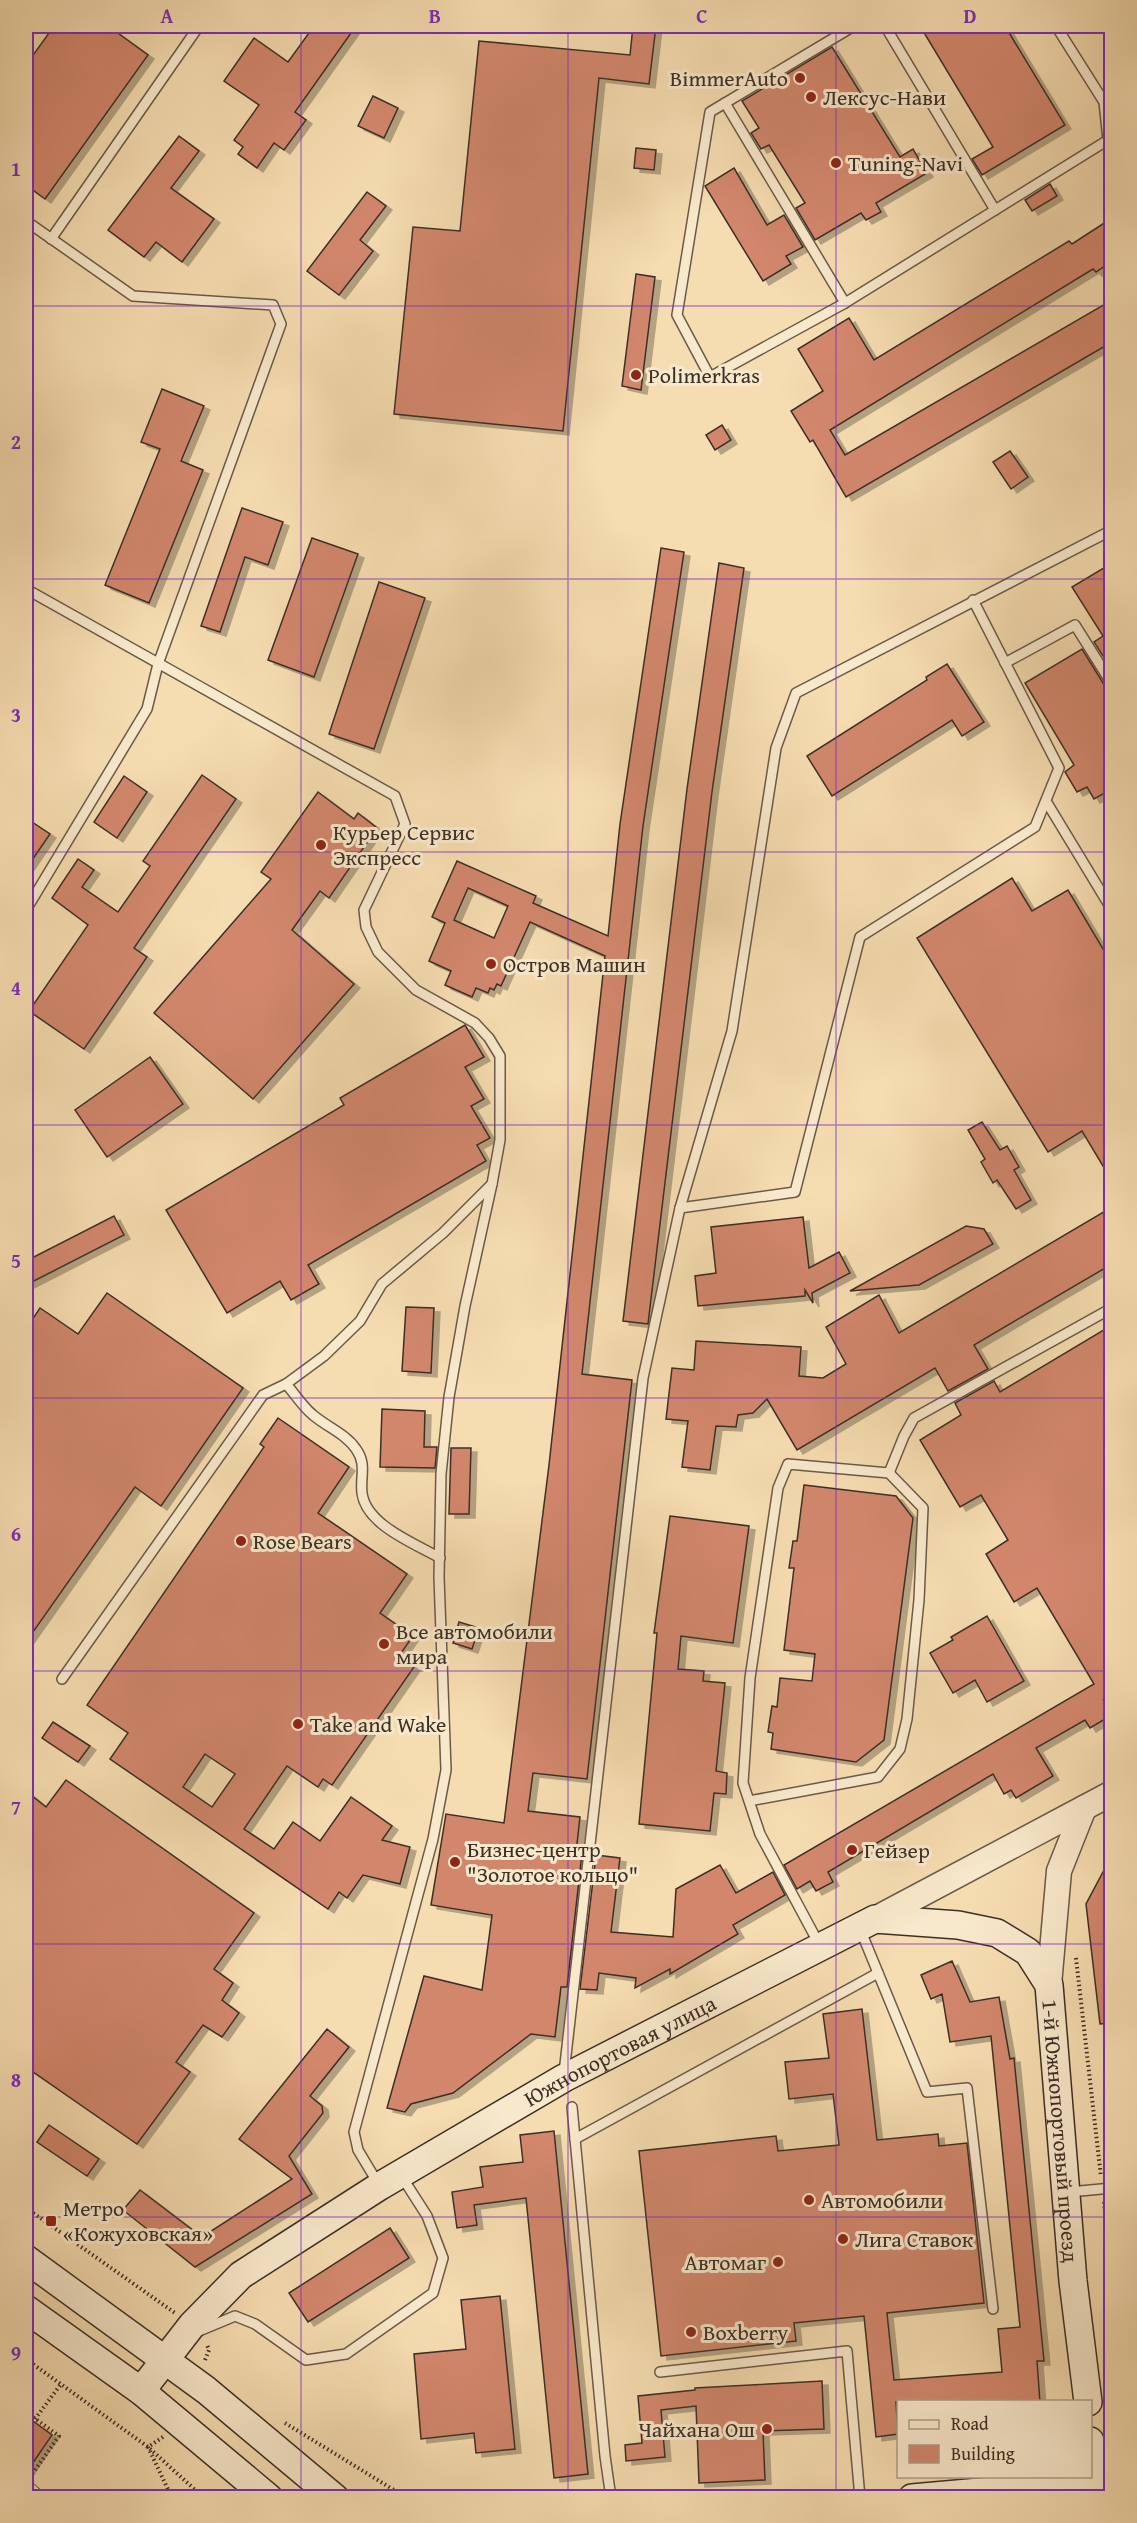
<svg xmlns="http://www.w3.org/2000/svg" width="1137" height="2523" font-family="'Gentium Book Plus',serif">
	<defs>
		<filter id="shadow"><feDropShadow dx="6" dy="4" stdDeviation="0" flood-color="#0004"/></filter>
	</defs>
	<rect width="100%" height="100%" fill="#f6ddb1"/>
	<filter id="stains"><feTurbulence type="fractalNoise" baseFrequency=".00333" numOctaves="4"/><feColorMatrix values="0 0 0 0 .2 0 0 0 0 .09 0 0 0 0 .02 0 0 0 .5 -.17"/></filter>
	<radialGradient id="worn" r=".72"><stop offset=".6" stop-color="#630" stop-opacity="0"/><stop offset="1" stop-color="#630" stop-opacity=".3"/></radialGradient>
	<g fill="#d2876d" stroke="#3c2f26" stroke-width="1.5" fill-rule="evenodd" filter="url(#shadow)">
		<polygon points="54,26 60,26 69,31 74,26 108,26 148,55 45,199 26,185 26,65"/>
		<polygon points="314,26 356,26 295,112 306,120 284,150 274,143 257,168 238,154 243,147 234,140 259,105 224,81 254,38 288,62"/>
		<polygon points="633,26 656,26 649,84 599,78 563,431 394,414 413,227 460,231 479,41 630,55"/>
		<polygon points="920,26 1005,26 1065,125 982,175 972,159 993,147"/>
		<polygon points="832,47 900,157 913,149 927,173 876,203 881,212 866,220 861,213 815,240 796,208 805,203 769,145 761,149 751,133 759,128 742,101"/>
		<polygon points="373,96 398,108 384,138 358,126"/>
		<polygon points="179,136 199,151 171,188 214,219 182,262 156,242 144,257 108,230"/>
		<polygon points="636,148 656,150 654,170 634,168"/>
		<polygon points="734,168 767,225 784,215 803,247 786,256 791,264 763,281 705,186"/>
		<polygon points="1050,184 1057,196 1032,211 1025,200"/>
		<polygon points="367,192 386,206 360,240 373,251 339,295 307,271"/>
		<polygon points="1112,218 1112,261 1096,272 1093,269 830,430 845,455 1112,300 1112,342 846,497 813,440 810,442 791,411 823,391 798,349 849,318 874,360 1069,241 1072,244"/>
		<polygon points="636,274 655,277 641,390 622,386"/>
		<polygon points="162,389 204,406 181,461 203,470 149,603 105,585 160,449 141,442"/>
		<polygon points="722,425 731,440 715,450 706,435"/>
		<polygon points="1010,451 1028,477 1011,489 993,462"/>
		<polygon points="242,508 283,522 268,565 245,557 220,632 201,626"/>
		<polygon points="312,538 358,554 314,677 268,660"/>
		<path d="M 661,548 L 684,552 L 643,826 L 582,1374 L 632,1380 L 587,1779 L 533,1773 L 528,1811 L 580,1817 L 576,1853 L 582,1853 L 567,1987 L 561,1987 L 555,2037 L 531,2034 L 453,2093 L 411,2104 L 405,2112 L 387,2108 L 424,1976 L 482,1990 L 492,1915 L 431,1905 L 446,1814 L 504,1823 L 549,1465 L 605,956 L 530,922 L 501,986 L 497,984 L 494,990 L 490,988 L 488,993 L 476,988 L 472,997 L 445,985 L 451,971 L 429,961 L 445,923 L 432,917 L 457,861 L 536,896 L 533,903 L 608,936 L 620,824 ZM 468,888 L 508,906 L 494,938 L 454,920 Z"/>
		<polygon points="719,563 744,568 712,792 648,1324 623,1321 687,789"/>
		<polygon points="1112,563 1112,670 1094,642 1103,636 1072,587"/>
		<polygon points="379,582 425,598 374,749 329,734"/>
		<polygon points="1082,649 1106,688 1112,691 1112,789 1094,799 1087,787 1077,792 1065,772 1074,765 1025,683"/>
		<polygon points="947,664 984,722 962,736 952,720 832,796 807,756 927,680 926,677"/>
		<polygon points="202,775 236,799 134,948 147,957 84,1049 29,1011 88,925 52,898 78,859 94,870 82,887 118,912 150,866 143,861"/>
		<polygon points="124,776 147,792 117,838 94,822"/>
		<polygon points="318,792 354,819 358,813 377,828 329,898 320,891 292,930 354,984 253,1099 154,1013 271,879 261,872"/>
		<polygon points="26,818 50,834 26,869"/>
		<polygon points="1012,878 1032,911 1068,890 1112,964 1112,1181 1082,1131 1048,1152 917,938"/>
		<polygon points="465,1025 484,1057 465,1067 484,1099 471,1106 490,1138 477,1145 486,1161 308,1265 319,1284 291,1300 280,1281 227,1313 166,1210 344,1105 340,1098"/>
		<polygon points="150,1057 183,1104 107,1157 75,1110"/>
		<polygon points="982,1122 1000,1150 1007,1146 1019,1167 1014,1170 1031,1200 1016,1209 997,1180 993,1183 981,1162 985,1159 968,1130"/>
		<polygon points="1112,1207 1112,1264 974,1345 988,1369 948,1391 935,1368 797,1450 767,1399 753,1413 738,1415 736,1427 716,1426 710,1470 682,1467 688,1421 666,1419 672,1368 694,1370 696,1341 801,1347 799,1376 823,1378 846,1364 826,1327 879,1295 899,1333"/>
		<polygon points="114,1216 124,1235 26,1285 26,1261"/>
		<polygon points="803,1217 809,1268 839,1252 850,1273 812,1293 813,1303 805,1290 805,1296 698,1306 695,1276 716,1273 711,1227"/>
		<polygon points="966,1226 984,1229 993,1244 919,1285 850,1291"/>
		<polygon points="107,1293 243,1388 161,1506 135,1487 26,1642 26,1329 40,1308 78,1334"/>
		<polygon points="406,1307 434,1308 431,1373 402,1371"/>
		<polygon points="1112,1325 1112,1714 1103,1699 1112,1715 1090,1728 1085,1720 1036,1748 1053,1776 1016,1798 1011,1790 1004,1794 993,1774 828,1872 833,1882 816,1891 810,1881 797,1889 784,1865 1094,1684 1037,1588 1014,1602 986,1554 1008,1540 981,1495 960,1507 920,1440 961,1415 955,1403 994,1381 1000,1392"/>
		<polygon points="382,1409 425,1411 424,1447 437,1447 435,1468 380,1467"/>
		<path d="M 278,1418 L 349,1467 L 318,1513 L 407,1574 L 380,1613 L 413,1636 L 399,1656 L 414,1667 L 332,1785 L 323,1779 L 318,1787 L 287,1766 L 244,1829 L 274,1849 L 293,1822 L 320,1841 L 351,1797 L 392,1826 L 382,1840 L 410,1847 L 400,1884 L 363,1875 L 347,1898 L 339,1892 L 328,1909 L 110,1759 L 128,1733 L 87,1705 L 264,1447 L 260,1444 ZM 205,1754 L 235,1774 L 212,1807 L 183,1787 Z"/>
		<polygon points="451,1448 471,1448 469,1514 449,1514"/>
		<polygon points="804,1485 896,1496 913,1518 884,1740 856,1762 771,1749 773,1733 768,1732 772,1706 777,1707 780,1678 812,1681 815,1654 784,1650 794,1568 789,1568 793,1541 797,1541"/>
		<polygon points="670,1516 749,1526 733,1643 681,1636 678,1669 704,1671 703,1681 725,1683 716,1771 727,1773 726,1794 714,1793 710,1831 639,1824 657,1633 654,1633"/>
		<polygon points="987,1616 1024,1681 987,1702 975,1680 953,1693 930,1653 953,1640 951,1637"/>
		<polygon points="459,1622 479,1628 472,1649 453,1643"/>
		<polygon points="53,1722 90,1746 78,1762 42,1738"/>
		<polygon points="66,1780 254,1913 214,1969 233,1983 222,2000 239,2013 222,2037 203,2025 176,2062 190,2072 137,2144 26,2067 26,1791 46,1807"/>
		<polygon points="596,1855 620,1858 611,1932 673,1937 676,1889 720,1865 736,1893 773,1872 785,1895 733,1925 738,1934 670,1974 670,1969 635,1988 636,1978 599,1973 597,1990 580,1989"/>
		<polygon points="1112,1855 1112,2023 1100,2024 1086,1904"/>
		<polygon points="952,1961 970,2002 999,1997 1010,2059 1014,2058 1044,2361 1037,2361 1040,2402 896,2402 898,2434 876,2437 864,2316 794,2323 796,2341 661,2356 639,2151 776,2136 778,2151 839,2145 833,2094 789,2099 785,2062 829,2058 823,2014 862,2009 877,2140 938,2134 939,2146 967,2143 984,2303 887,2313 894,2380 1002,2372 998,2329 1020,2327 991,2036 950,2042 942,1994 931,1999 921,1975"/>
		<polygon points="327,2029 349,2047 310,2096 322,2106 323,2113 289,2156 312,2194 195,2267 123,2210 140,2190 202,2237 292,2179 239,2139"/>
		<polygon points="49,2125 99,2159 87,2176 37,2142"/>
		<polygon points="554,2131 588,2474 554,2478 526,2198 474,2205 477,2225 457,2228 452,2192 483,2187 480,2167 523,2162 520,2135"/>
		<polygon points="390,2228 409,2258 308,2322 289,2293"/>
		<polygon points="500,2296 515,2449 476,2453 474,2433 421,2439 414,2354 466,2349 461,2300"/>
		<polygon points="822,2381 824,2429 763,2431 765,2480 699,2483 696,2406 661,2410 665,2457 626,2461 625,2445 642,2443 638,2396 695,2390 695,2388"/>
		<polygon points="26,2416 52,2435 26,2473"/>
	</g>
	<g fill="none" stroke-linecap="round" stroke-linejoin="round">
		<g stroke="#6a5a49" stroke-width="12">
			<g id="service">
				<polyline points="854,26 710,112 677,315 710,377 845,303 1108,140 1104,102 1056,26"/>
				<polyline points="885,26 995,210"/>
				<polyline points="725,103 845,303"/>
				<polyline points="26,221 133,296 273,305 281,324 158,664 147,709 26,910"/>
				<polyline points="51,239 199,26"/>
				<polyline points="26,589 395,796 405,824 364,910 366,927 378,952 416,990 475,1023 489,1038 500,1056 500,1140 492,1184 443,1233 382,1284 360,1321 324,1356 286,1384 263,1395 62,1679"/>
				<polyline points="1005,663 1075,625 1112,684"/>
				<polyline points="1046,801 1112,910"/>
				<polyline points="680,1208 795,1192 860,937 1035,827 1059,768 973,600"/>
				<path d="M 286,1384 C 295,1394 303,1407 313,1415 C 327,1427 346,1434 356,1449 C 367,1464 360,1477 362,1493 C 366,1525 414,1543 440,1558"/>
				<polyline points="889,1473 904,1436 914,1418 1112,1308"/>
				<polyline points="749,1801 878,1777 900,1749 907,1719 919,1600 923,1508 889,1473 788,1464 778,1488 750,1678 743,1783 760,1834 819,1944"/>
				<polyline points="860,1929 927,2092 967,2088 993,2309"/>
				<polyline points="564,2073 643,1378 680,1208 732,1031 776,748 796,693 1112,530"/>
				<polyline points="572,2107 605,2456 611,2498"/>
				<polyline points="575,2139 878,1973"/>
				<polyline points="379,2185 358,2150 354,2132 433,1839 446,1770 439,1577 441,1474 449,1397 465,1306 492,1184"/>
				<polyline points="1069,2192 1112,2188"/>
				<polyline points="199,2331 235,2316 255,2324 306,2360 346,2354 433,2293 443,2258 427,2216 402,2177"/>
				<polyline points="660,2372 847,2351 860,2498"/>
			</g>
		</g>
		<g stroke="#6a5a49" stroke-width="22">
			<polyline id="minor" points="26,2491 34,2498"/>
		</g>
		<g stroke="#6a5a49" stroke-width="27">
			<g id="tertiary">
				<polyline points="875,1919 1112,1793"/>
				<polyline points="1049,1985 1059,1871 1084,1808"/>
			</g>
		</g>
		<g stroke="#3c2f26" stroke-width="30">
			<g id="secondary">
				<polyline points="26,2259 206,2390 335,2498"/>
				<polyline points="26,2309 141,2391 269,2498"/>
				<path id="s1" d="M 141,2391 L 192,2325 L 241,2275 L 380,2186 L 564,2078 L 875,1919 L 958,1925 L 997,1933 L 1028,1952 L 1049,1985 L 1073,2281 L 1088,2402"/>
				<polyline points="1090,2441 1092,2482 1095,2498"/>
				<polyline points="912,2498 1112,2480"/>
			</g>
		</g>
		<g stroke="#3c2f26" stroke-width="4" stroke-dasharray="1.5 3" stroke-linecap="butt">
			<polyline points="1076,1958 1101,2177"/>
			<polyline points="1104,2202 1112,2282"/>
			<polyline points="26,2208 175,2313"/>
			<polyline points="26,2359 148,2447 204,2498"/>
			<polyline points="205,2360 209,2350 207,2345"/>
			<polyline points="26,2412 59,2436 33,2473"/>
			<polyline points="35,2419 61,2384"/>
			<polyline points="285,2423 407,2498"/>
			<polyline points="163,2437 148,2447 172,2498"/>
		</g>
		<use href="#service" stroke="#f9e9cc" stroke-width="9"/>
		<use href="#minor" stroke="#f9e9cc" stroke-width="20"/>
		<use href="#tertiary" stroke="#f9e9cc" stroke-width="24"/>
		<use href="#secondary" stroke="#f9e9cc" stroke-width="27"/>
	</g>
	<path fill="none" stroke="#7b2cbf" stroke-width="1.5" stroke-opacity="0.55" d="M 301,26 L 301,2498M 568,26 L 568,2498M 836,26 L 836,2498M 26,306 L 1112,306M 26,579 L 1112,579M 26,852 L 1112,852M 26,1125 L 1112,1125M 26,1398 L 1112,1398M 26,1671 L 1112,1671M 26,1944 L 1112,1944M 26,2217 L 1112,2217"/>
	<g fill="#8f2418" stroke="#f9e9cc" stroke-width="2">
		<circle cx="800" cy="78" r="6"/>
		<circle cx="811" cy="97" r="6"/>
		<circle cx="836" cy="163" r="6"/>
		<circle cx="636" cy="375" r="6"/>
		<circle cx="321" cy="845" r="6"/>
		<circle cx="491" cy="964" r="6"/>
		<circle cx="241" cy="1541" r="6"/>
		<circle cx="384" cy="1644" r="6"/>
		<circle cx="298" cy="1724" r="6"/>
		<circle cx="852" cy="1850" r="6"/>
		<circle cx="455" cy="1862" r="6"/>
		<circle cx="809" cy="2200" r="6"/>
		<rect x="45" y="2215" width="12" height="12" rx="3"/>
		<circle cx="843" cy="2239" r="6"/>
		<circle cx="778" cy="2262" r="6"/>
		<circle cx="691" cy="2332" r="6"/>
		<circle cx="767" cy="2429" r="6"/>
	</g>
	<g text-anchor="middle" stroke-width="6" stroke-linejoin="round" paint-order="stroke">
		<g font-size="22" fill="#3c2f26" stroke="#f9e9cc" text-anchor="start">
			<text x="788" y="86" text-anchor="end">BimmerAuto</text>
			<text x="823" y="105">Лексус-Нави</text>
			<text x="848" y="171">Tuning-Navi</text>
			<text x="648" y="383">Polimerkras</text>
			<text x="333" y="840">Курьер Сервис<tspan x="333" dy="25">Экспресс</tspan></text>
			<text x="503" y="972">Остров Машин</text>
			<text x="253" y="1549">Rose Bears</text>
			<text x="396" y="1639">Все автомобили<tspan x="396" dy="25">мира</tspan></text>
			<text x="310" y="1732">Take and Wake</text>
			<text x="467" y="1857">Бизнес-центр<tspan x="467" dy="25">"Золотое кольцо"</tspan></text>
			<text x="864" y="1858">Гейзер</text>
			<text x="821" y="2208">Автомобили</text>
			<text x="63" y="2216">Метро<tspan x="63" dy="25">«Кожуховская»</tspan></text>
			<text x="855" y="2247">Лига Ставок</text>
			<text x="766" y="2270" text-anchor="end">Автомаг</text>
			<text x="703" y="2340">Boxberry</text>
			<text x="755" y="2437" text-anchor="end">Чайхана Ош</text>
		</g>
		<g font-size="22" fill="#3c2f26" stroke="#f9e9cc">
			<text dy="8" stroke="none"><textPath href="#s1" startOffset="594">Южнопортовая улица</textPath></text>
			<text dy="8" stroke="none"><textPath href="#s1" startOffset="1226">1-й Южнопортовый проезд</textPath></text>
		</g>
	</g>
	<rect width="1137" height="2523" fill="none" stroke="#f6ddb1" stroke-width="66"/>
	<rect x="897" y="2400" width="195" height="78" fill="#f9e9cc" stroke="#ad9f8a" stroke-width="1.5"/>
	<rect x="909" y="2420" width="30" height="9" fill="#f9e9cc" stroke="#ad9f8a" stroke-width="1.5"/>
	<text x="951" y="2430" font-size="18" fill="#3c2f26">Road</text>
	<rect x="909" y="2445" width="30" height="18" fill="#d2876d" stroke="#ad9f8a" stroke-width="1.5"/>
	<text x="951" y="2460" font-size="18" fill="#3c2f26">Building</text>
	<rect x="33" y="33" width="1071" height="2457" fill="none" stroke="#7b2cbf" stroke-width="2"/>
	<g font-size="20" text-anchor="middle" font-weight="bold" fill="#7b2cbf">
		<text x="167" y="23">A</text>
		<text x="435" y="23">B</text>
		<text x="702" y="23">C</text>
		<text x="970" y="23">D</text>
		<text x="16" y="176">1</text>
		<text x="16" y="449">2</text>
		<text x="16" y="722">3</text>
		<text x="16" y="995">4</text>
		<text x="16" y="1268">5</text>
		<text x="16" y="1541">6</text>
		<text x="16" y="1814">7</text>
		<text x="16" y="2087">8</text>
		<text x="16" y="2360">9</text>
	</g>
	<rect width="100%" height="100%" filter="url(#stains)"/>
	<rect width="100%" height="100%" fill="url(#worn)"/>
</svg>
